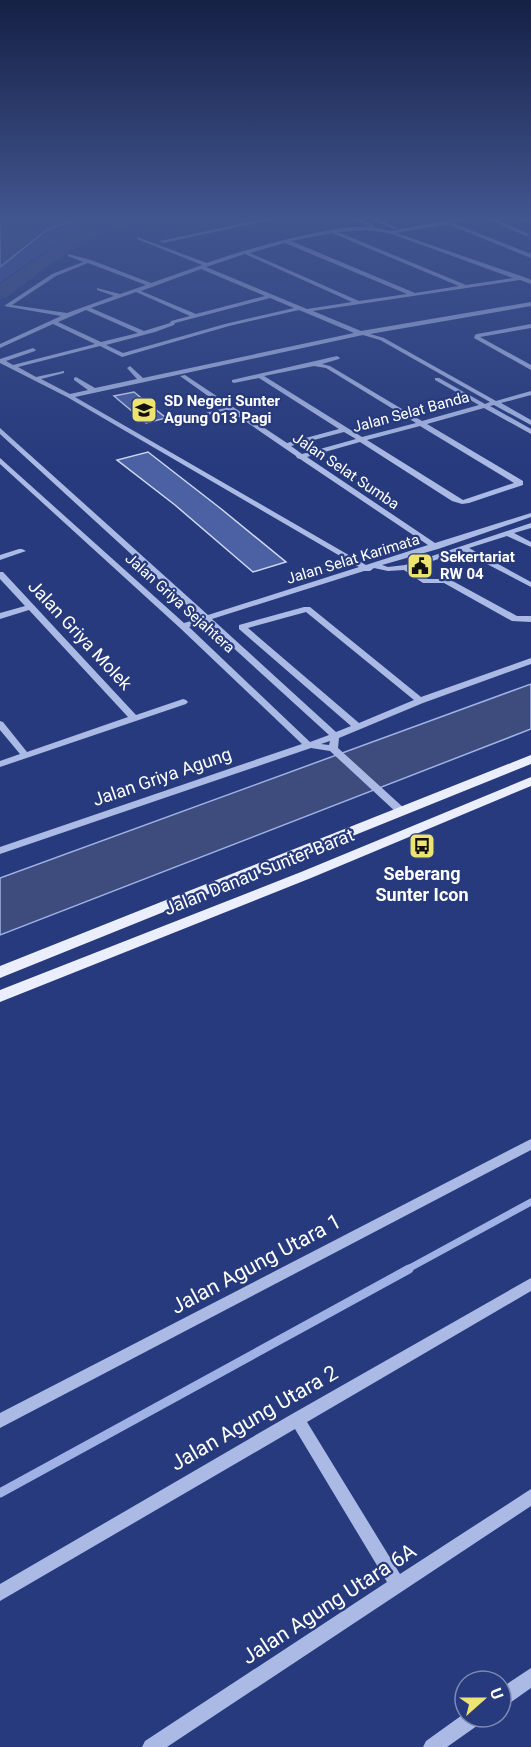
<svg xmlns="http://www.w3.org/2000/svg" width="531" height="1747" font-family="Roboto,sans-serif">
	<rect width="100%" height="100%" fill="#263a7d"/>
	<path fill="#3a529a" d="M 80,218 L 113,218 C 69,231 36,257 0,283 L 0,267 L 48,229 Z"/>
	<g fill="#3d4c7c" stroke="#a0b2e5" stroke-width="1.5">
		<polygon points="0,218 80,218 48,229 0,267"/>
		<polygon points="531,684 531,729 0,935 0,878"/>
	</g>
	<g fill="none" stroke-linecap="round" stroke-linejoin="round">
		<polyline stroke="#a0b2e5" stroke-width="7" points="406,1270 531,1202"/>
		<polyline stroke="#a0b2e5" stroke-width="9" points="0,1493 409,1269"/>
		<path fill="#3d4c7c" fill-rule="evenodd" d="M 109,218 L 138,218 C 132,226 117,227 108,231 C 71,247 39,273 7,297 L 0,299 L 0,284 L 70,235 Z"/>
	</g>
	<g fill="#4b61a3" stroke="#ced8f4" stroke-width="1.5">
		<polygon points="134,392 166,418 146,423 114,396"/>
		<polygon points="148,452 220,508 286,562 253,572 175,505 117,460"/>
	</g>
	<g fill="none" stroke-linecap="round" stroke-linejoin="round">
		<g fill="#abbae5" fill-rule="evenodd">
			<polygon points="268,218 279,218 163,243 160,241"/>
			<path d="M 351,218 L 358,218 L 374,225 L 372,227 L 391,231 L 460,218 L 473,218 L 453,223 L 531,254 L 531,258 L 447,224 L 396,233 L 524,277 L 531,280 L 531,284 L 520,280 L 313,311 L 361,331 L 531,302 L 531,306 L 370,334 L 384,338 L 496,401 L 531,391 L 531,395 L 501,403 L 531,420 L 531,425 L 494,405 L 490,406 L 531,429 L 531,434 L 484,408 L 427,424 L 523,481 L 523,485 L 469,503 L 462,504 L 452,501 L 360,442 L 307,457 L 435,543 L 531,513 L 531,517 L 438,549 L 382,565 L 388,567 L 405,565 L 531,523 L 531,528 L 514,533 L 531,542 L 531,547 L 507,536 L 469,548 L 531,582 L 531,587 L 462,551 L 412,568 L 428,579 L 449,579 L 517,616 L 531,616 L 531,622 L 512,621 L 444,583 L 423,583 L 404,570 L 388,571 L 374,568 L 370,571 L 364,571 L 212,619 L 336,732 L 351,726 L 239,629 L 239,625 L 304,607 L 310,607 L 421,697 L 531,658 L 531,664 L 423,703 L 339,738 L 338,748 L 405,809 L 406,811 L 405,813 L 397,813 L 330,751 L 311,748 L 0,854 L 0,847 L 302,744 L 180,628 L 0,464 L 0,458 L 184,623 L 201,618 L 0,434 L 0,428 L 208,615 L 359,567 L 67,397 L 0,363 L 0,359 L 33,348 L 36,350 L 35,351 L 6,361 L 13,365 L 95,344 L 53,324 L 0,348 L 0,344 L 61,316 L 4,306 L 52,274 L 83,262 L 68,256 L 68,254 L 91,260 L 151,283 L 202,265 L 137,239 L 137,237 L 207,263 C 244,250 281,240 320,232 C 336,229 354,225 371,227 ZM 366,230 L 389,233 L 513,278 L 466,285 L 338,232 ZM 332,233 L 459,286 L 415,293 L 291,241 ZM 285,243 L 407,294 L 359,301 L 250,253 ZM 245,254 L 352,302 L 307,309 L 206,267 ZM 88,263 L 146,285 L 120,294 L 97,288 L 97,290 L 114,296 L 67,313 L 12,305 L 56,276 ZM 201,269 L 265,296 L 196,314 L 141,291 ZM 136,292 L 190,316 L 171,321 L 170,323 L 144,331 L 91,308 ZM 270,298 L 294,308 L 225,324 L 123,353 L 106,345 L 155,332 L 174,325 L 175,323 ZM 86,310 L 138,333 L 101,342 L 58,322 ZM 299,310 L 354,333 L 143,378 L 130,366 L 127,368 L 137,379 L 95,388 L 76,377 L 74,378 L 74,380 L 88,390 L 70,394 L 41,379 L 64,373 L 64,371 L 36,377 L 18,367 L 100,346 L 122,357 L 229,326 ZM 363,335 L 380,340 L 490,402 L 485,404 L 439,378 L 435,378 L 435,380 L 479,405 L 422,421 L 330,366 L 322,364 L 339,359 L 340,358 L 337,356 L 232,380 L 232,382 L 234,383 L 259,378 L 339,429 L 287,443 L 185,375 L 180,376 L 225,408 L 194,416 L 194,418 L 229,410 L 296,456 L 297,458 L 300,459 L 428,545 L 366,565 L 75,397 ZM 314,366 L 326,368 L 416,423 L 362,437 L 264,376 ZM 420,426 L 514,483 L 463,500 L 367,440 ZM 344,432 L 356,439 L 302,454 L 291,446 ZM 306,612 L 414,700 L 359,723 L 248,628 ZM 205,622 L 329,735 L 310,742 L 189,627 ZM 330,741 L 329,745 L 321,744 Z"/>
			<polygon points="369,218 376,218 398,228 393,229"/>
			<polygon points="486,218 493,218 531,235 526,236"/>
			<polygon points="522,218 531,219 531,223 522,219"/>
			<polygon points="531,324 531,328 480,337 531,365 531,370 474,338 475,335 477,334"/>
			<polygon points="19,549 22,549 26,551 0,560 0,555"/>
			<polygon points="0,572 3,572 136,715 183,699 186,700 188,702 186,704 0,767 0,761 20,754 0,730 0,721 3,722 27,752 128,717 29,610 0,619 0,613 25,606 0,579"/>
			<polygon points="531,1139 531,1150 0,1428 0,1413"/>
			<polygon points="531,1278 531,1291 307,1422 400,1574 531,1489 531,1506 167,1747 142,1747 145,1741 387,1582 295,1429 0,1601 0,1584 292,1414"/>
			<polygon points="531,1668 531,1688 507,1705 501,1708 501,1688"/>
			<polygon points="465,1713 465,1717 484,1717 481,1723 447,1747 423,1747 426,1741"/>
		</g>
		<g fill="#ebeffd" fill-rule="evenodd">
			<polygon points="531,755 531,764 0,978 0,966"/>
			<polygon points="531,777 531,786 311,878 0,1002 0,990 301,872"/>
		</g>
	</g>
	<linearGradient id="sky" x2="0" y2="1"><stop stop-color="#152045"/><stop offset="0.47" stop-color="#41558f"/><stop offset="1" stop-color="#41558f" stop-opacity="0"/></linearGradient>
	<rect width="531" height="463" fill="url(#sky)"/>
	<defs>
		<g id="school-square" transform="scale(1.35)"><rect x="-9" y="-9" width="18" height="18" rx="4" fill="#ede371" stroke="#263a7d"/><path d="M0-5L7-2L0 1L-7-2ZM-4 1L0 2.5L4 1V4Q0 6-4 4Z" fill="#111"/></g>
		<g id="civic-square" transform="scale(1.35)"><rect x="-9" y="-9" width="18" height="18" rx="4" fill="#ede371" stroke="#263a7d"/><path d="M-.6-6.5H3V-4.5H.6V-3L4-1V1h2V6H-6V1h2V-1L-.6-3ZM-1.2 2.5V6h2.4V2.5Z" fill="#111"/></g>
		<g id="bus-square" transform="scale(1.35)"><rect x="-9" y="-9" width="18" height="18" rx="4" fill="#ede371" stroke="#263a7d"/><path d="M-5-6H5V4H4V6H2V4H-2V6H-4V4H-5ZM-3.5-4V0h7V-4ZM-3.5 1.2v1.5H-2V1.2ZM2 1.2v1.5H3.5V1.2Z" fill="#111"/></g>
	</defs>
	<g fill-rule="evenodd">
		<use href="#school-square" x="144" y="410"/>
		<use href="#civic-square" x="420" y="566"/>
		<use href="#bus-square" x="422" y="846"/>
	</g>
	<g text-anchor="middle" stroke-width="4.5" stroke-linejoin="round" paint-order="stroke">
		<g font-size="15" font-weight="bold" fill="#fff" stroke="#263a7d" text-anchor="start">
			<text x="164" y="406">SD Negeri Sunter<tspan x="164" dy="17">Agung 013 Pagi</tspan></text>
			<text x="440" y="562">Sekertariat<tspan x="440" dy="17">RW 04</tspan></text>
		</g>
		<g font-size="15" fill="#fff" stroke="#263a7d">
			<text transform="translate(411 412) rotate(-15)" y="5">Jalan Selat Banda</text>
			<text transform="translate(346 471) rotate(34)" y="5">Jalan Selat Sumba</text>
			<text transform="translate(353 559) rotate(-17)" y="5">Jalan Selat Karimata</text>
			<text transform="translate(180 603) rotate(42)" y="5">Jalan Griya Sejahtera</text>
		</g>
		<g font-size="18" fill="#fff" stroke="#263a7d">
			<text transform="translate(80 635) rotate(47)" y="6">Jalan Griya Molek</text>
			<text transform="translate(162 777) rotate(-19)" y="6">Jalan Griya Agung</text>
			<text transform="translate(259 872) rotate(-22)" y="6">Jalan Danau Sunter Barat</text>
		</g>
		<g font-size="18" font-weight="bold" fill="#fff" stroke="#263a7d">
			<text x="422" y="880">Seberang<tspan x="422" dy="21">Sunter Icon</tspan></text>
		</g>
		<g font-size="21" fill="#fff" stroke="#263a7d">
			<text transform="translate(256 1264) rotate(-28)" y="7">Jalan Agung Utara 1</text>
			<text transform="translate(254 1418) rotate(-30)" y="7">Jalan Agung Utara 2</text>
			<text transform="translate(329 1604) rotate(-33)" y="7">Jalan Agung Utara 6A</text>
		</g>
	</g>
	<g transform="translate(483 1699) rotate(69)"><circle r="28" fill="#263a7d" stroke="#7d89b1" stroke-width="1.5"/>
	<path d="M0-4.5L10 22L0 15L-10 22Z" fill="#ede371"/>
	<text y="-9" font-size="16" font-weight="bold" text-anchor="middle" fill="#ffffff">U</text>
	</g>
</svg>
